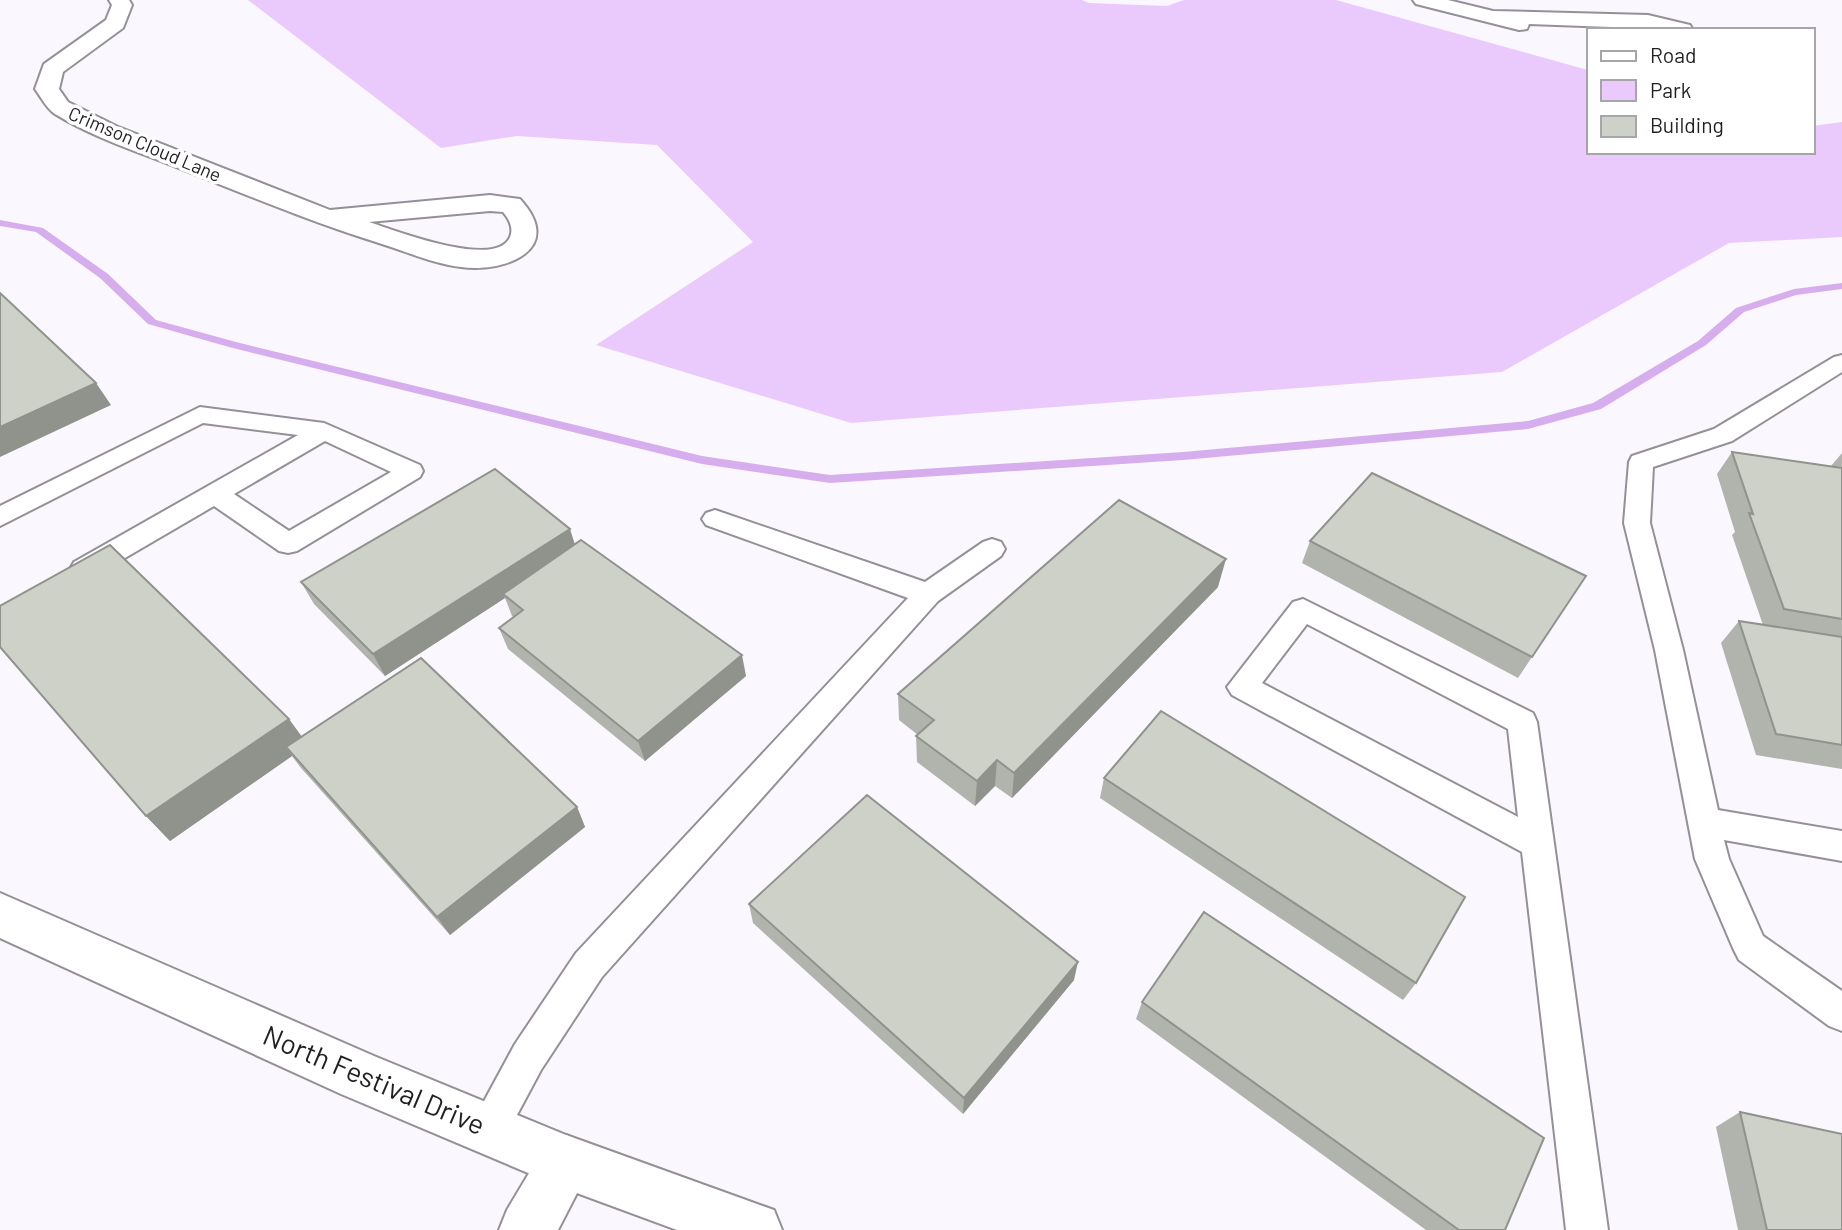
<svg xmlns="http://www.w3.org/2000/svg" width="1842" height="1230" font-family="Barlow,sans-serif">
	<rect width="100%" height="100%" fill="#fbf7fe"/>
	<polygon fill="#eacafc" points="248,0 1082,0 1089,3 1167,6 1184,0 1336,0 1588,70 1588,152 1812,152 1812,126 1842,122 1842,237 1729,243 1502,372 851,423 596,345 753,242 657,145 517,136 441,148"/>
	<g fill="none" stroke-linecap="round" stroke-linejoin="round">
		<polygon fill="#d7aeed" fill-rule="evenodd" points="0,220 43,228 108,274 156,320 236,342 702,456 830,475 1183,452 1528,421 1593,403 1698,341 1736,308 1794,289 1842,283 1842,289 1796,295 1744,312 1706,345 1601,409 1528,429 1183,460 830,483 702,464 229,347 148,324 100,278 36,232 0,226"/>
		<g stroke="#959098" stroke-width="4">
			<g id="service">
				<polygon points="1842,355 1842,372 1732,441 1653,467 1650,523 1683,650 1718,810 1842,831 1842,861 1724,840 1729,859 1763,936 1842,991 1842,1031 1829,1026 1739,960 1733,948 1695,859 1655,650 1624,523 1629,462 1632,456 1714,429 1834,357"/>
				<path d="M 200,407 L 324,423 L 420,465 L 423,471 L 420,477 L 297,551 L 288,553 L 279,551 L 214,506 L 94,576 L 84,579 L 74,576 L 70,569 L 74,562 L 298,435 L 203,423 L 0,526 L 0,506 ZM 325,441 L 391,472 L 289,531 L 234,494 Z"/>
				<polygon points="715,510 925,582 983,542 992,539 1001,542 1005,549 1001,556 938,601 602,977 541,1070 502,1143 488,1148 474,1143 469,1129 515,1044 576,953 908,598 706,525 702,519 706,513"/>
				<path d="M 1303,599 L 1533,713 L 1537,722 L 1608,1230 L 1566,1230 L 1522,852 L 1232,695 L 1227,687 L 1293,602 ZM 1307,624 L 1508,729 L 1518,817 L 1262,683 Z"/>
			</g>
		</g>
		<g stroke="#959098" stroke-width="4">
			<g id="minor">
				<path d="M 109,0 L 129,0 L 132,5 L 123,28 L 63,72 L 59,89 L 68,102 L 116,126 L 330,210 L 490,195 L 520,199 C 566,249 506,273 461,267 C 434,264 405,251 379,243 C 312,222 247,195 181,169 C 139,152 94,138 55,114 C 47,109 41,97 35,89 L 44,64 L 106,20 L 112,5 ZM 490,211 L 503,212 C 509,219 514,228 510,237 C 496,270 394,230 369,222 Z"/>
				<polygon points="1413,0 1448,0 1493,11 1648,15 1690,25 1693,30 1529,24 1527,29 1519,30 1416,4"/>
				<polygon points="566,1135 585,1143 593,1162 558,1230 499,1230 507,1210 547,1143"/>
			</g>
		</g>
		<g stroke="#959098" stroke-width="4">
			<polygon id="tertiary" points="0,893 374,1056 566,1135 774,1210 782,1230 677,1230 566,1189 341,1094 0,938"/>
		</g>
		<use href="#service" fill="#fff" fill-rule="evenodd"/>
		<use href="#minor" fill="#fff" fill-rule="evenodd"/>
		<use href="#tertiary" fill="#fff" fill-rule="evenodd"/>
	</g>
	<g fill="#b0b4ac">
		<polygon points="1732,452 1831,466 1842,453 1842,769 1756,755 1721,643 1739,621 1763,625 1732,535 1735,532 1717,474"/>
		<polygon points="1310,541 1586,576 1518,678 1302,563"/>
		<polygon points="575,544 746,676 645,761 508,649 499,628 514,617 512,616 505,598 385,676 314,604 301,582"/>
		<polygon points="1218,587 1012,798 995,786 975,806 917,762 916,736 918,735 899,720 898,694"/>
		<polygon points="302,737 577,807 585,827 450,935 301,768 292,756 170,841 146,816"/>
		<polygon points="1104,778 1416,983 1403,1000 1100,798"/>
		<polygon points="749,904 1074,980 963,1114 753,923"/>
		<polygon points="1142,1002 1505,1230 1426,1230 1136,1019"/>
		<polygon points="1740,1112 1842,1230 1738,1230 1716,1127"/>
	</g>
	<g fill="#90928c">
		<polygon points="96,383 111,405 0,457 0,427"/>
		<polygon points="570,529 577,551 503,594 505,598 385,676 373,654"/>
		<polygon points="1226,559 1218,587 1012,798 1014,773"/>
		<polygon points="742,655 746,676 645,761 638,741"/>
		<polygon points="289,719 308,745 286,747 292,756 170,841 146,816"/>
		<polygon points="997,760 995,786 975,806 977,781"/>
		<polygon points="577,807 585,827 450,935 437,917"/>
		<polygon points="1078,962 1074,980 963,1114 964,1098"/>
	</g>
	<g fill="#cdd1c8" stroke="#90928c" stroke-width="2">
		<polygon points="0,293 96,383 0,427"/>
		<polygon points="1732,452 1842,468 1842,619 1784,609 1749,513 1753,514"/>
		<polygon points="495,469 570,529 373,654 301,582"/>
		<polygon points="1372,473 1586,576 1532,657 1310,541"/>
		<polygon points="1119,500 1226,559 1014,773 997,760 977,781 916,736 934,720 898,694"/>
		<polygon points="581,540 742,655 638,741 499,628 523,610 503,594"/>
		<polygon points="110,545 289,719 146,816 0,647 0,606"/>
		<polygon points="1739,621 1842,637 1842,745 1776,734"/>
		<polygon points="421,658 577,807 437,917 286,747"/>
		<polygon points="1161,711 1465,897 1416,983 1104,778"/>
		<polygon points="867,795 1078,962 964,1098 749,904"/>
		<polygon points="1204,912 1544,1138 1505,1230 1459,1230 1142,1002"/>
		<polygon points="1740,1112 1842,1134 1842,1230 1767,1230"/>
	</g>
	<g text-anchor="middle" stroke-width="7" stroke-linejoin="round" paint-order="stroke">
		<g font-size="19" fill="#211f22" stroke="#fff">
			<text transform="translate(145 144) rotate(23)" y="7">Crimson Cloud Lane</text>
		</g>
		<g font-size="28" fill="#211f22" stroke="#fff">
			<text transform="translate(374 1080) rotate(23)" y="10">North Festival Drive</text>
		</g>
	</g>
	<rect x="1587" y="28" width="228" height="126" fill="#ffffff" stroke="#a6a5a7" stroke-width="2"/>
	<rect x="1601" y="51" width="35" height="10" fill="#ffffff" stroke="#a6a5a7" stroke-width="2"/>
	<text x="1650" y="63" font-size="21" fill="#211f22">Road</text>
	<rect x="1601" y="80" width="35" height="21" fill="#eacafc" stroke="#a6a5a7" stroke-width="2"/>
	<text x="1650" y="98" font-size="21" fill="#211f22">Park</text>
	<rect x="1601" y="116" width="35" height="21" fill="#cdd1c8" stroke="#a6a5a7" stroke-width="2"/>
	<text x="1650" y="133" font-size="21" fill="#211f22">Building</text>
</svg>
